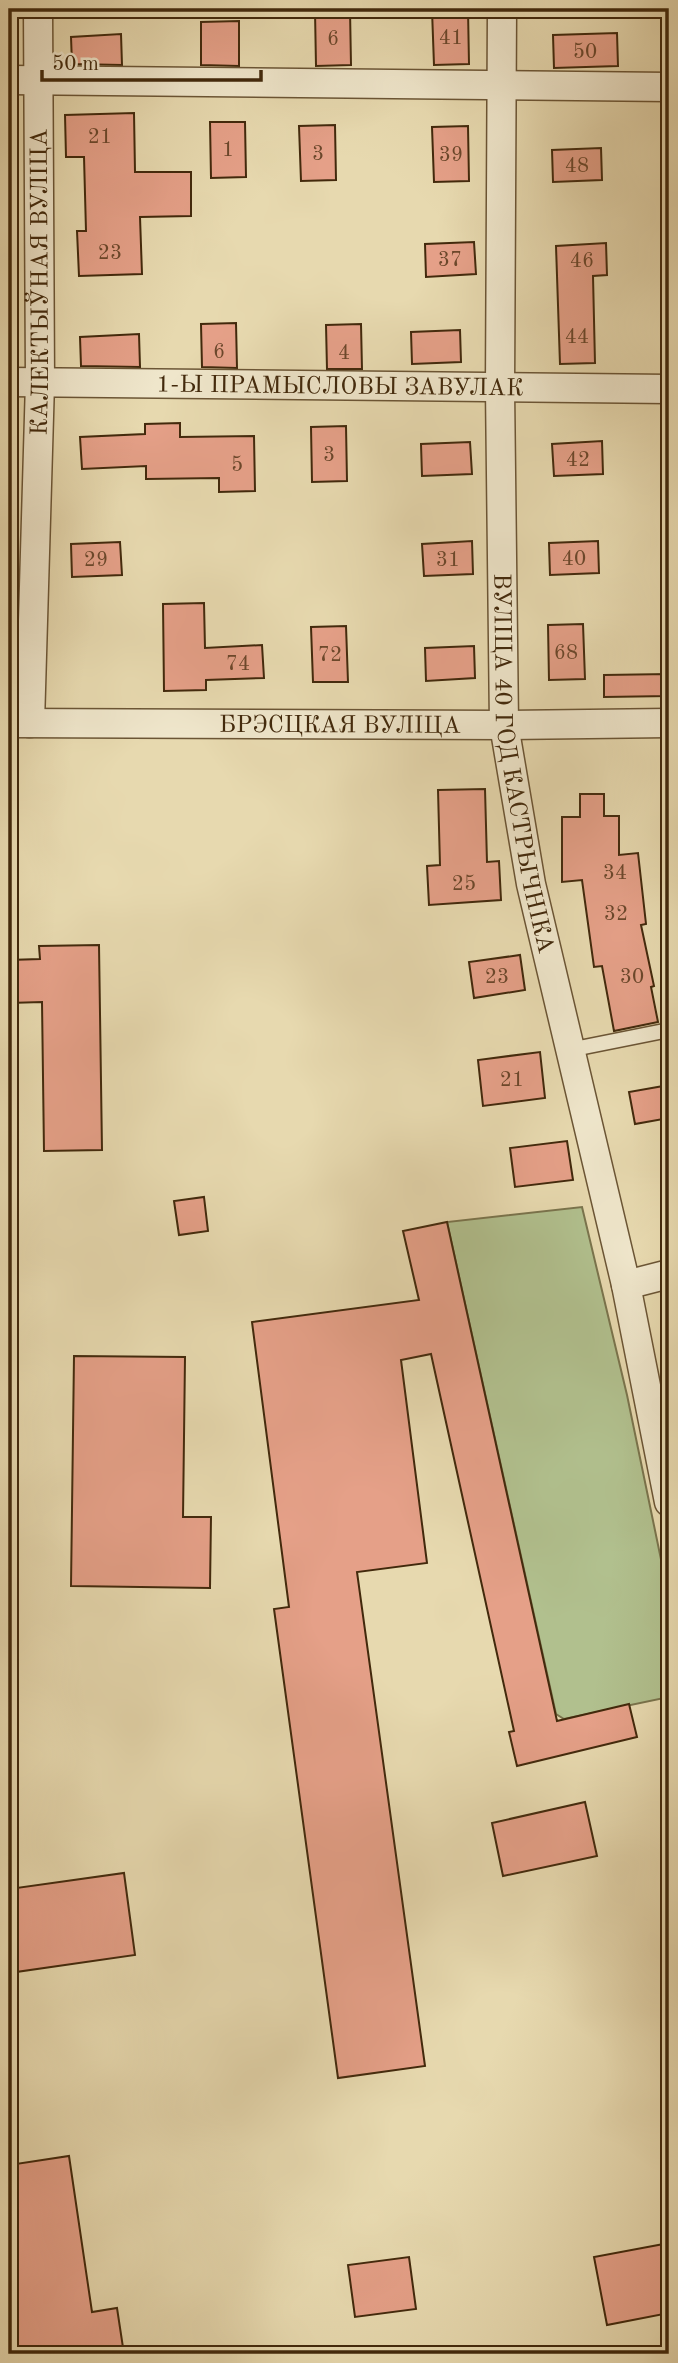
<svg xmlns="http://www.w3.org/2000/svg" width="678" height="2363" font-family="'Old Standard TT',serif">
	<rect width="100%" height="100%" fill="#e7d9af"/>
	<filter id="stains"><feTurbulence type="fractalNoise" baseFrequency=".00286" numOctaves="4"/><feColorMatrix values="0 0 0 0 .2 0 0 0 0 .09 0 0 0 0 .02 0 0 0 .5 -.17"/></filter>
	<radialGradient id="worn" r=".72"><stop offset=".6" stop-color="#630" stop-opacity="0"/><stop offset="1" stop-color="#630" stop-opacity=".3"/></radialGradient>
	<polygon fill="#b1c08e" stroke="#7a744d" stroke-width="2" points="582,1207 627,1395 669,1598 669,1697 564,1719 556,1714 447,1222"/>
	<g fill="#e5a088" stroke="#42290c" stroke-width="2">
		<polygon points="468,9 469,64 434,65 432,10"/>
		<polygon points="350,10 351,65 316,66 315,11"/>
		<polygon points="239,21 239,66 201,65 201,22"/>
		<polygon points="617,33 618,66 554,68 553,35"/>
		<polygon points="121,34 122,65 72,64 71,37"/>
		<polygon points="134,113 135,172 191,172 191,216 140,217 142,274 79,276 77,231 86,231 84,157 66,157 65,115"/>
		<polygon points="210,122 245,122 246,177 211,178"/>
		<polygon points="335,125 336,180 301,181 299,126"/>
		<polygon points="468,126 469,181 434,182 432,127"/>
		<polygon points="601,148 602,180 553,182 552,150"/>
		<polygon points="474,242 476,274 426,277 425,244"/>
		<polygon points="606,243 607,275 593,276 595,363 560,364 556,246"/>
		<polygon points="236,323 237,368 202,367 201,324"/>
		<polygon points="361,324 362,369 327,369 326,325"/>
		<polygon points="460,330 461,362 412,364 411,332"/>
		<polygon points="139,334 140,367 81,366 80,337"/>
		<polygon points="180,423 180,437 254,436 255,491 219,492 219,478 146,479 146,466 82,469 80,437 145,434 145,424"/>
		<polygon points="346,426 347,481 312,482 311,427"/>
		<polygon points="602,441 603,474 554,476 552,444"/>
		<polygon points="470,442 472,474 422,476 421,444"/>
		<polygon points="472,541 473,574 424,576 422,544"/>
		<polygon points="598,541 599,573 550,575 549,543"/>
		<polygon points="120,542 122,575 72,577 71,544"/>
		<polygon points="204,603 205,648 262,645 264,678 206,680 206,690 164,691 163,604"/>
		<polygon points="583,624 585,679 549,680 548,625"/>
		<polygon points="346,626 348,682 313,682 311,627"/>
		<polygon points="474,646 475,678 426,681 425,648"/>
		<polygon points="669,674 669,696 604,697 604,675"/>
		<polygon points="485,789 487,862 499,861 501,900 429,905 427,866 440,865 438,790"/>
		<polygon points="580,794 604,794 604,816 619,816 619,855 638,853 646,924 641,925 654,986 651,987 658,1022 614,1031 602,966 594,967 582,880 562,882 562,817 580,817"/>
		<polygon points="99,945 102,1150 44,1151 42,1002 9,1003 9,960 40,959 39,946"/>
		<polygon points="520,955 525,990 474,998 469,962"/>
		<polygon points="540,1052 545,1098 483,1106 478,1060"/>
		<polygon points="669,1085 669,1118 635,1124 629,1092"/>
		<polygon points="567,1141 573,1180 515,1187 510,1148"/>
		<polygon points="204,1197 208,1231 179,1235 174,1201"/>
		<polygon points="447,1222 557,1721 629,1704 637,1737 517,1766 509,1732 514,1731 431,1354 401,1360 427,1563 357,1572 425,2066 338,2078 274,1609 289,1607 252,1322 419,1300 403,1231"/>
		<polygon points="74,1356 185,1357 183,1517 211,1517 210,1588 71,1586"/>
		<polygon points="585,1802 597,1856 503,1876 492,1823"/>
		<polygon points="124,1873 135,1955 9,1973 9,1889"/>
		<polygon points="69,2156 92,2312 117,2308 124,2354 18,2354 9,2293 9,2165"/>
		<polygon points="669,2243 669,2313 607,2325 594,2257"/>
		<polygon points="409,2257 416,2309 355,2317 348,2265"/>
	</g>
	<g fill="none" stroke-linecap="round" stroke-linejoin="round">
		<g stroke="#6b5535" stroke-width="17">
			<polyline id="service" points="569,1050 669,1030"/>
		</g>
		<g stroke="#6b5535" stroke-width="31">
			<g id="minor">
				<path id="s1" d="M 502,9 L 500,389 L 504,725 L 531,884 L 626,1285 L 669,1502"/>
				<polyline points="9,80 669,87"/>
				<path id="s2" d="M 9,382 L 669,389"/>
				<path id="s3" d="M 9,723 L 504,725 L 669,723"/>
				<path id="s4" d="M 30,723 L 40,382 L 38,9"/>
				<polyline points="626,1285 669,1274"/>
			</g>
		</g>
		<use href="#service" stroke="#efe6cb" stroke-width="14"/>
		<use href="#minor" stroke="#efe6cb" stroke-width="28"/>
	</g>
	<g text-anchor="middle" stroke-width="6" stroke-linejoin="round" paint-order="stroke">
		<g font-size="21" fill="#6b472b">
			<text x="451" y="44">41</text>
			<text x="333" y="45">6</text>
			<text x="585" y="58">50</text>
			<text x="100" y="143">21</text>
			<text x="228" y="156">1</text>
			<text x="318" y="160">3</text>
			<text x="451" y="161">39</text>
			<text x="577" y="172">48</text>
			<text x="110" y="259">23</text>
			<text x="450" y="266">37</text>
			<text x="582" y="267">46</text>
			<text x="577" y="343">44</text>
			<text x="219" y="358">6</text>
			<text x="344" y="359">4</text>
			<text x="329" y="461">3</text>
			<text x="578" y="466">42</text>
			<text x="237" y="471">5</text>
			<text x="574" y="565">40</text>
			<text x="96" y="566">29</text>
			<text x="448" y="566">31</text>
			<text x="566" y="659">68</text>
			<text x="330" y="661">72</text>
			<text x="238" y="670">74</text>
			<text x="615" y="879">34</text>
			<text x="464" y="890">25</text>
			<text x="616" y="920">32</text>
			<text x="497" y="983">23</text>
			<text x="632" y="983">30</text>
			<text x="512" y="1086">21</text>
		</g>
		<g font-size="24" fill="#42290c" stroke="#efe6cb">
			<text dy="8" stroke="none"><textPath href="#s4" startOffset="441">КАЛЕКТЫЎНАЯ ВУЛІЦА</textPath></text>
			<text dy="8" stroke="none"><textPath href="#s2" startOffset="331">1-Ы ПРАМЫСЛОВЫ ЗАВУЛАК</textPath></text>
			<text dy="8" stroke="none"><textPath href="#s3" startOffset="331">БРЭСЦКАЯ ВУЛІЦА</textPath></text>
			<text dy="8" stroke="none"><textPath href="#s1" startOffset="756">ВУЛІЦА 40 ГОД КАСТРЫЧНІКА</textPath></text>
		</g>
	</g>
	<rect width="678" height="2363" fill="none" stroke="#e7d9af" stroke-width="35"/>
	<rect x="10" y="10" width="657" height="2342" fill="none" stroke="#42290c" stroke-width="3.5"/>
	<rect x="18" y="18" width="643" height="2328" fill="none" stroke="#42290c" stroke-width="2"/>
	<path d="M42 70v10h219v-10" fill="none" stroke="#42290c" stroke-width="3.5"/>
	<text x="52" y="70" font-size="21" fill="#42290c" stroke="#efe6cb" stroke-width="5" paint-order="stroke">50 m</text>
	<rect width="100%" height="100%" filter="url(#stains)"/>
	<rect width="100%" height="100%" fill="url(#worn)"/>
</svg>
